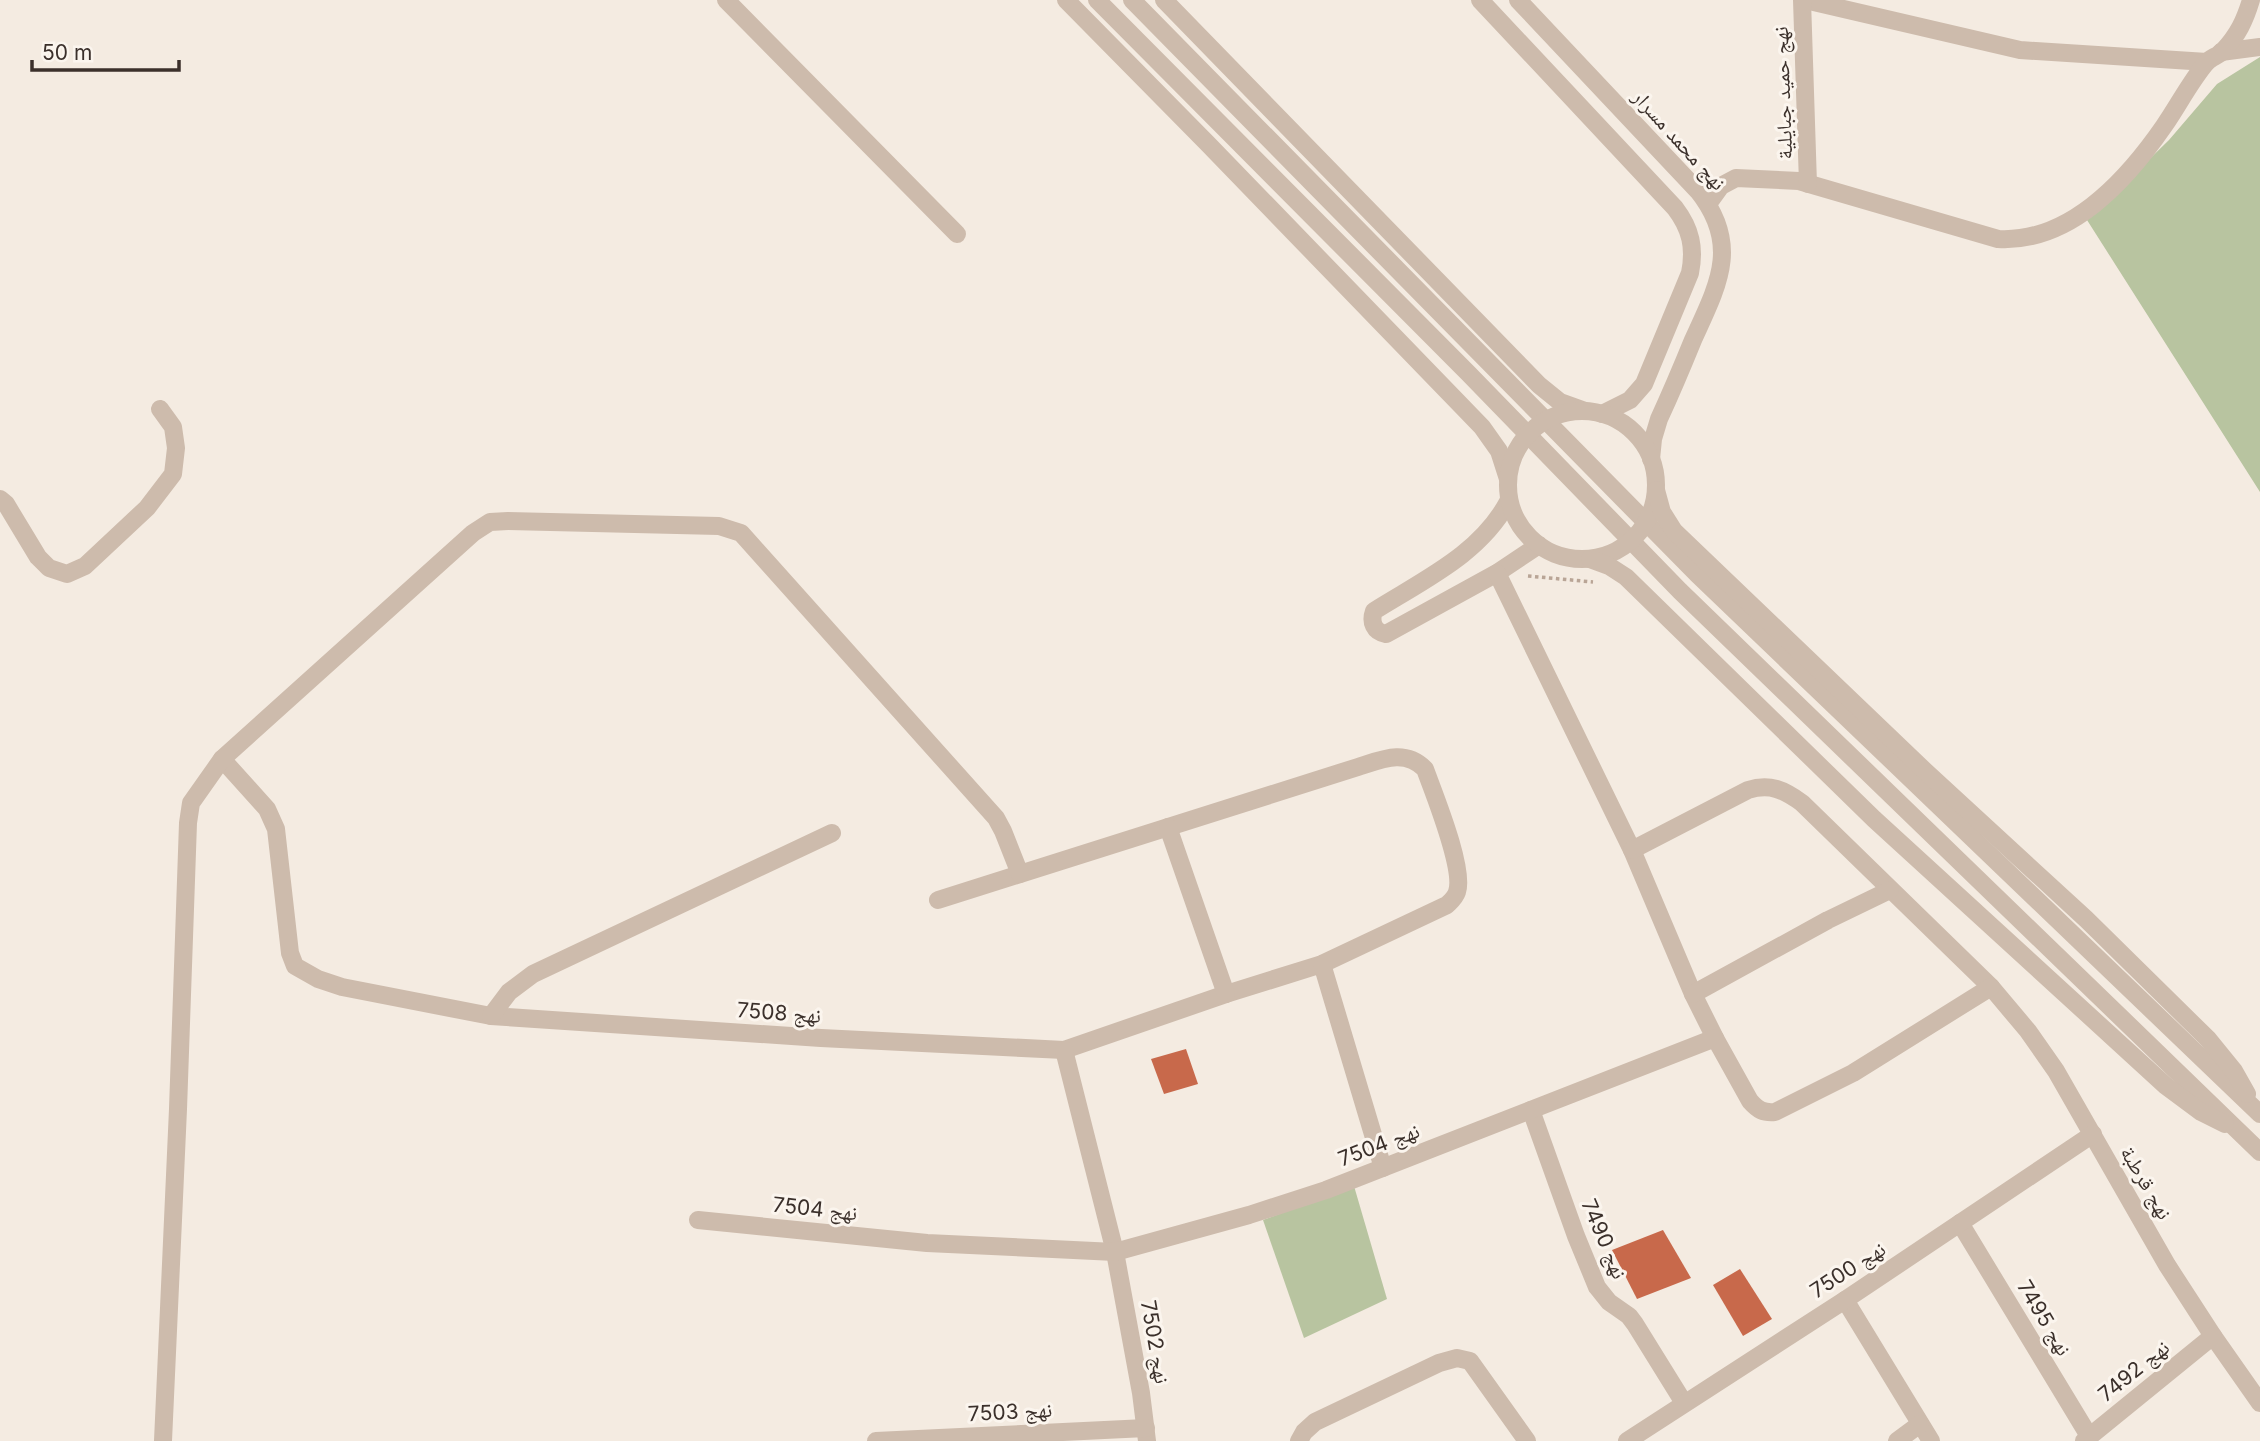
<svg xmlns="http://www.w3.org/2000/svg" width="2260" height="1441" font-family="Inter,'Noto Naskh Arabic',sans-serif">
	<rect width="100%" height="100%" fill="#f4ebe1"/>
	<g fill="#b8c4a0">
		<polygon points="2260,57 2260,492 2087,220 2169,140 2217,84"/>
		<polygon points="1354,1186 1387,1299 1304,1338 1263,1220"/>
	</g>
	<g fill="#c8694b">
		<polygon points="1186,1049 1198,1084 1164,1094 1151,1059"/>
		<polygon points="1663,1230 1691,1278 1637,1299 1612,1250"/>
		<polygon points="1740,1269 1772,1319 1743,1336 1713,1285"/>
	</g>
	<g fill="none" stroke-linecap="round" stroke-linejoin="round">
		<polyline stroke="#b9a596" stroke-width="3.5" stroke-dasharray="3.5 3.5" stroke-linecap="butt" points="1528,576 1593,582"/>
		<g stroke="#cdbbac" stroke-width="18">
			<polyline points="726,0 957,234"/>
			<polyline points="1805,0 2020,50 2207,62"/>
			<polyline points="2221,52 2260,47"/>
			<path d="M 1708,204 L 1721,186 L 1736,178 L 1799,181 L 1998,239 C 2070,243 2126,181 2164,126 C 2178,106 2190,82 2206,63 C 2210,58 2218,56 2223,51 C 2238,35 2245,20 2251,0"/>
			<polyline points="0,499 6,504 38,557 49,568 67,574 85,566 147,508 173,474 176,448 173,427 160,409"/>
			<path d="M 1509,500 C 1481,554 1423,580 1374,611 C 1370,622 1374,632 1386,634 L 1497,573 L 1539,545"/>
			<polyline points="1497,573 1632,850 1693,994 1715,1038"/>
			<path d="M 222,759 L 267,809 L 276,829 L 290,953 L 295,966 L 318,979 L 342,987 L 491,1016 L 821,1038 L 1064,1050 L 1226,994 L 1322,964 L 1447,905 C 1451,901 1455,898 1457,892 C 1465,869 1434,794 1425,769 C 1405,749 1383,759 1358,767 L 938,900"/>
			<polyline points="1168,827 1226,994"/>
			<path d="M 1632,850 L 1748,790 C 1770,783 1784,790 1802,803 L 1991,987 L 2028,1031 L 2056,1071 L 2167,1265 L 2213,1336 L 2260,1403"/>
			<polyline points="1322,964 1383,1168"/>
			<polyline points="1693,994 1828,920 1890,890"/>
			<polyline points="491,1016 509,992 533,974 832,833"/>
			<polyline points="1064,1050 1115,1252 1141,1393 1147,1441"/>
			<polyline points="1531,1110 1576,1236 1597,1287 1609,1302 1629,1316 1635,1324 1684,1403"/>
			<path d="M 698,1220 L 927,1243 L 1115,1252 L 1249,1215 L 1326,1190 L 1715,1038 L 1750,1101 C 1758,1110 1763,1113 1775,1112 L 1853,1073 L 1991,987"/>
			<polyline points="1960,1223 2089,1436"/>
			<polyline points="1845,1300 1931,1441"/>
			<polyline points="163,1441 178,1109 188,823 191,803 222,759 473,533 490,522 508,521 719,526 741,533 996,818 1003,831 1020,874"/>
			<polyline points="876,1441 1146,1428"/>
			<polyline points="1299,1441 1304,1432 1315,1422 1439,1363 1457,1358 1470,1361 1527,1441"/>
			<polyline points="1627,1441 1845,1300 2093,1134"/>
			<polyline points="1897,1441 1920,1424"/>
			<polyline points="2084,1441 2213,1336"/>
		</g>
		<g stroke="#cdbbac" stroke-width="18">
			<polyline points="1066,0 1208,144 1482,427 1499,451 1508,479"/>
			<polyline points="1097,0 1468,373 1680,591 2260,1152"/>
			<polyline points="1132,0 1697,574 2260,1114"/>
			<polyline points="1164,0 1539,385 1560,402 1585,411"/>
			<path d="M 1480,0 L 1675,208 C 1691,229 1695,248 1690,273 L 1644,384 L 1630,400 L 1602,414"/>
			<path d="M 1518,0 L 1698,191 C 1741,245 1718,285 1693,340 C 1682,367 1671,393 1659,419 L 1653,439 L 1651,459"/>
			<polyline points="1802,0 1808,184"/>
			<circle cx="1582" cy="485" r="74"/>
			<polyline points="1656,490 1662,512 1674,531 1925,771 2086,919 2208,1039 2234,1071 2247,1094"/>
			<polyline points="1590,559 1609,566 1626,577 1874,819 2166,1086 2201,1112 2225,1124"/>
		</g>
	</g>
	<g text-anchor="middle" stroke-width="6" stroke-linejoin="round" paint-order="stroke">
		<g font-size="21" fill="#3b302b" stroke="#fbf5ee">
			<text transform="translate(1783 93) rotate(-92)" y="7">نهج حميد جبايلية</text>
			<text transform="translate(1679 140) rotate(48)" y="7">نهج محمد مسرار</text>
			<text transform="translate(779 1013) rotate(4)" y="7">نهج 7508</text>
			<text transform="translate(1379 1145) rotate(-21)" y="7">نهج 7504</text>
			<text transform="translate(2146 1183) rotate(60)" y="7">نهج قرطبة</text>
			<text transform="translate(815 1209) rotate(6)" y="7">نهج 7504</text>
			<text transform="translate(1604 1239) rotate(67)" y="7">نهج 7490</text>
			<text transform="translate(1848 1270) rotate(-33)" y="7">نهج 7500</text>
			<text transform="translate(2044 1318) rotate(59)" y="7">نهج 7495</text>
			<text transform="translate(1155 1342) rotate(80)" y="7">نهج 7502</text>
			<text transform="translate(2134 1371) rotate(-39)" y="7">نهج 7492</text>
			<text transform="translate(1010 1412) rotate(-3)" y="7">نهج 7503</text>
		</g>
	</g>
	<path d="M32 60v10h147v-10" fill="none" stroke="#3b302b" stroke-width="3.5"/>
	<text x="42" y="60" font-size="21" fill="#3b302b" stroke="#fbf5ee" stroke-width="5" paint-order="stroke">50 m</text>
</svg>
